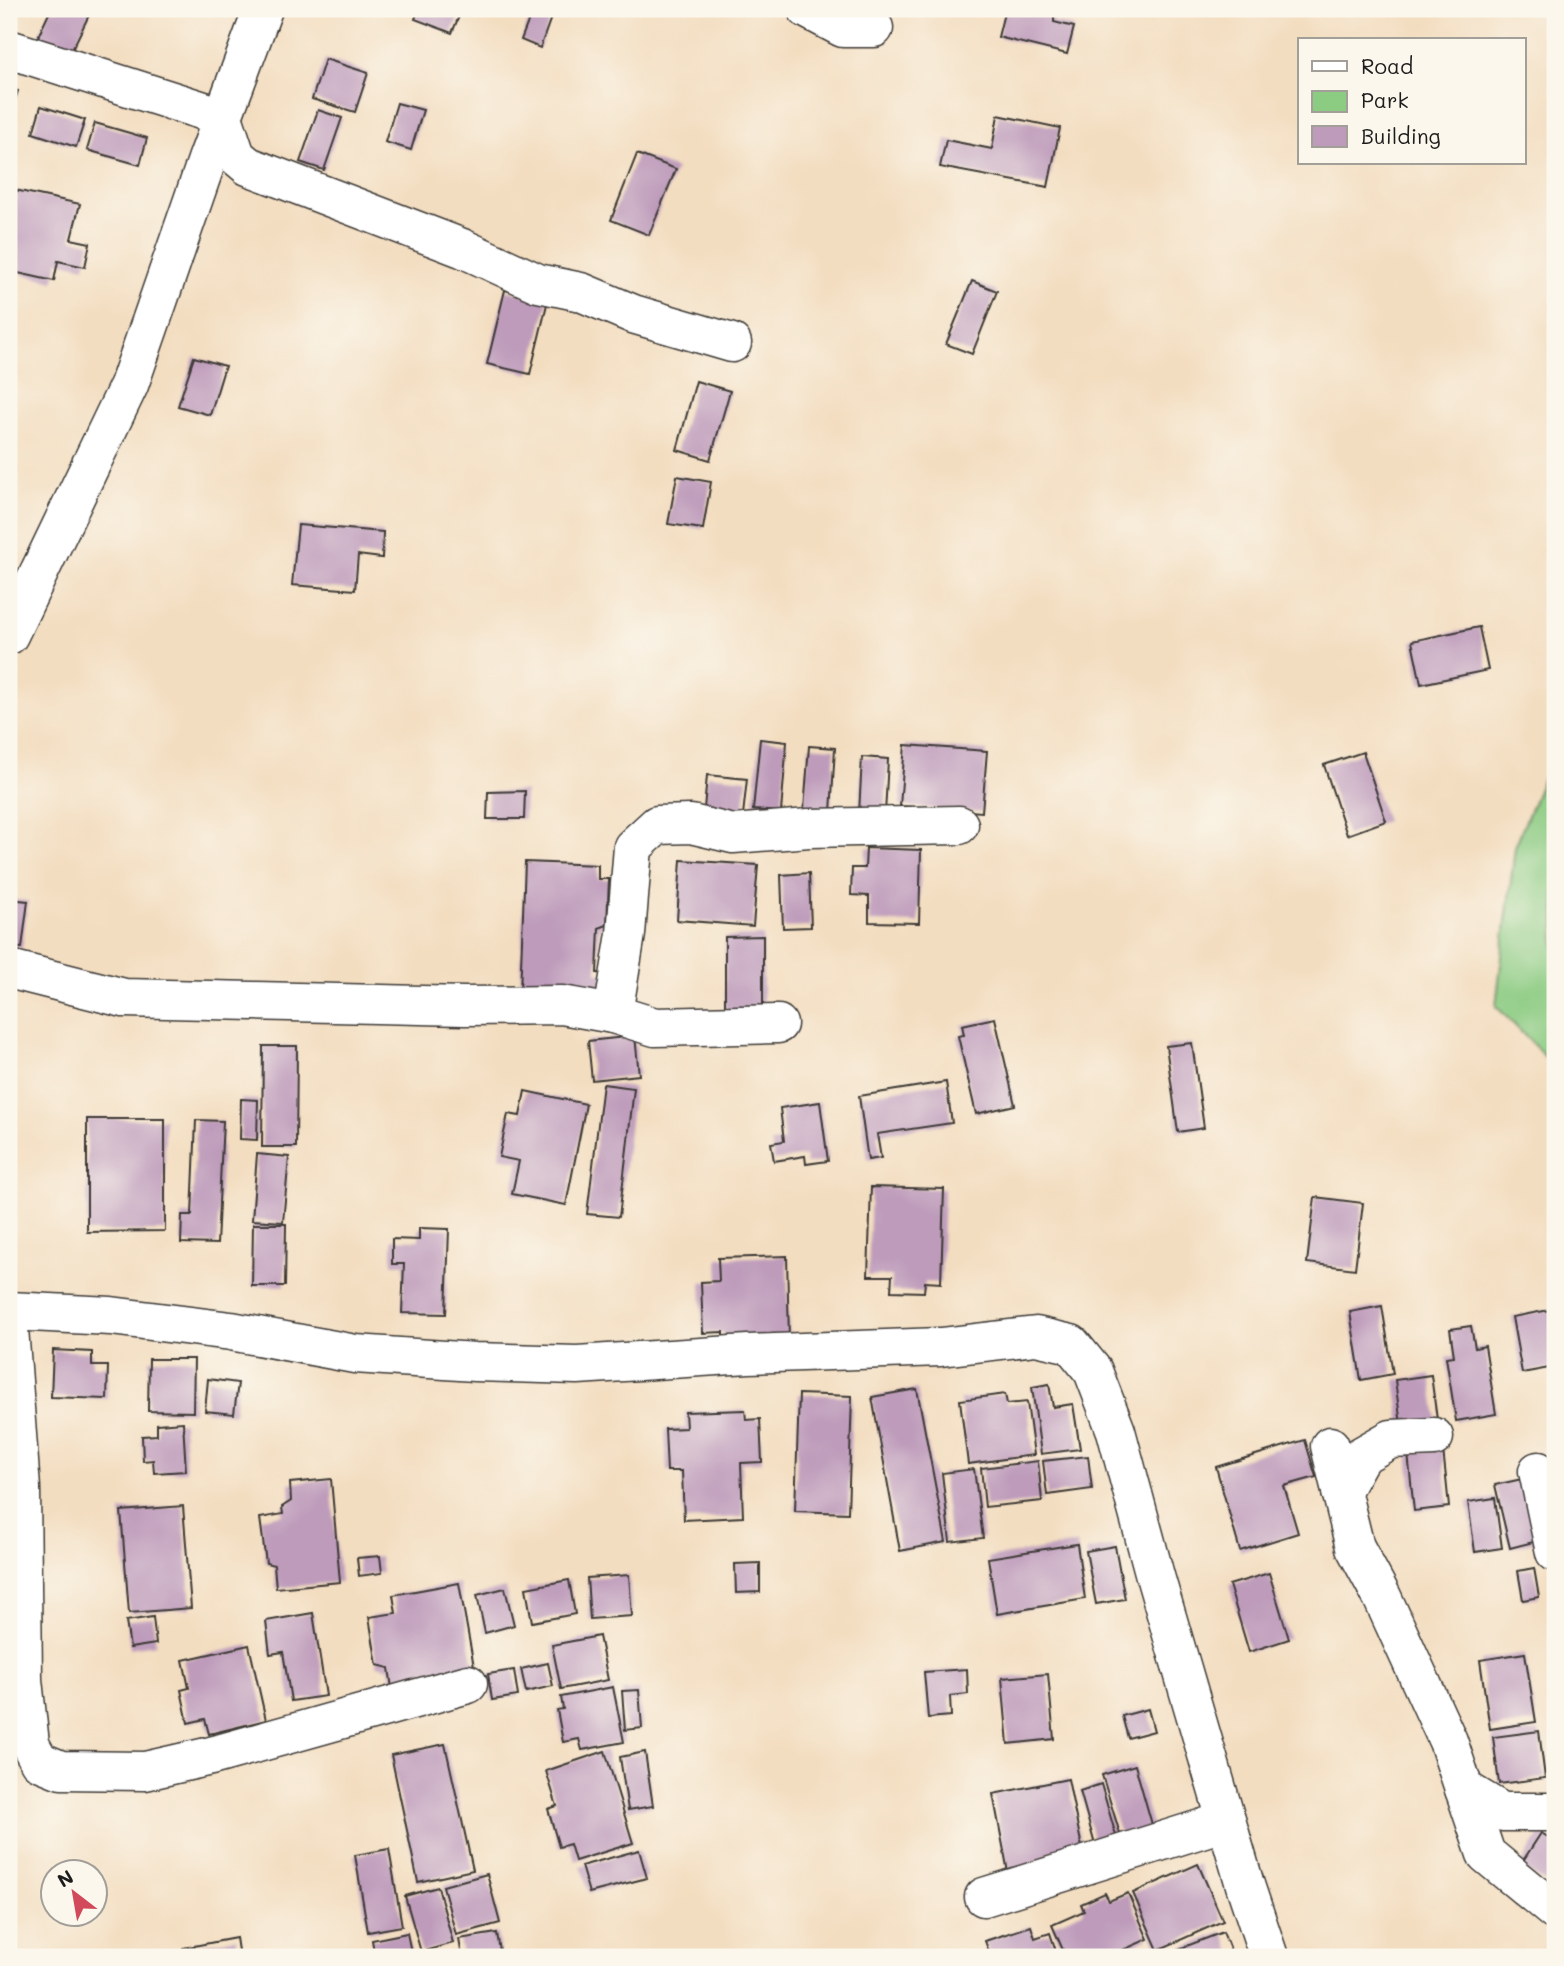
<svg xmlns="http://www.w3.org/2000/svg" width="1564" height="1966" font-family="Mali,sans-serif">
	<rect width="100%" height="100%" fill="#fbf7ec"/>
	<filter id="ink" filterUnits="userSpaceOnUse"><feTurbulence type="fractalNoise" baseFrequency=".0143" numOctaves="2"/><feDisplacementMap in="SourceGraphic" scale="14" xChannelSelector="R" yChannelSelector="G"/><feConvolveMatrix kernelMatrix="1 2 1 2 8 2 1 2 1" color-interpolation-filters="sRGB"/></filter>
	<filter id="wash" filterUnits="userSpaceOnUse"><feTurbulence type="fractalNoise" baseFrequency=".00686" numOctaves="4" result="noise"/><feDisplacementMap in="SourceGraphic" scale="28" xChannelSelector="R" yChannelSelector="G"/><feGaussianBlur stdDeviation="1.57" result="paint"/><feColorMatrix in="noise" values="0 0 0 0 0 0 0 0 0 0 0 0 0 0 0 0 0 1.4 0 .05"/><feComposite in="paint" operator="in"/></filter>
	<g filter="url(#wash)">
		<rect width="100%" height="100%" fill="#f3ddc0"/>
		<polygon fill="#8bcb82" stroke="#54744f" stroke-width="2" points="1555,749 1555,1067 1496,1006 1515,847"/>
		<g id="blocks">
			<g fill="#be9bbb">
				<polygon points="51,9 92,9 68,58 35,43"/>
				<polygon points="419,9 462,9 452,33 415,19"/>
				<polygon points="533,9 554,9 540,48 521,40"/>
				<polygon points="1005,9 1054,9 1054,22 1074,27 1067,54 998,37"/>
				<polygon points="325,59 368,73 355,112 312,99"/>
				<polygon points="9,88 18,91 11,112 9,111"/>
				<polygon points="397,103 423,110 411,150 385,142"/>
				<polygon points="41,106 85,120 76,147 33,133"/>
				<polygon points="318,110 342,118 324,170 300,162"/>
				<polygon points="998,115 1060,128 1048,187 940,167 946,140 992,149"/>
				<polygon points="95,123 147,138 140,165 87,150"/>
				<polygon points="637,154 676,169 649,235 611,220"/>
				<polygon points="15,190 80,204 71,239 90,243 85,267 58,261 54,281 9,271 9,218"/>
				<polygon points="972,281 997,291 972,354 946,344"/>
				<polygon points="505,290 548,300 530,374 487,364"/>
				<polygon points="194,357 225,366 210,415 178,406"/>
				<polygon points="696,381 730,391 710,460 677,450"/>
				<polygon points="677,476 711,482 703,529 668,524"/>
				<polygon points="298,525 383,532 382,558 358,555 355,590 292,585"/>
				<polygon points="1479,627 1488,670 1421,684 1412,641"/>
				<polygon points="760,739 787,742 781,812 753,810"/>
				<polygon points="905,745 987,751 982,812 900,806"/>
				<polygon points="809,746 835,748 831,812 804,810"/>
				<polygon points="1363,752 1386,821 1347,835 1324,765"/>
				<polygon points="862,757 888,759 885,814 859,814"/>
				<polygon points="707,775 747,779 742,824 703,821"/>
				<polygon points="525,791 524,819 487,819 488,792"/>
				<polygon points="866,848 921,850 919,923 869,922 869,896 851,895 852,868 865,868"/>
				<polygon points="681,860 758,865 753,926 677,920"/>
				<polygon points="525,862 598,865 598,879 609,879 607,925 599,928 597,973 606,973 605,996 520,993"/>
				<polygon points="809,873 811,927 783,928 781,875"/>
				<polygon points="9,899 28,901 22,948 9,947"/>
				<polygon points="763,936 763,1014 725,1015 725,937"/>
				<polygon points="995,1018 1015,1105 976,1114 958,1036 964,1035 962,1025"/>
				<polygon points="635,1036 639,1075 592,1080 588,1041"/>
				<polygon points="1192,1043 1204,1128 1178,1132 1166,1046"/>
				<polygon points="263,1046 297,1046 296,1147 262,1147"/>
				<polygon points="946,1082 952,1123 877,1134 881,1158 868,1160 859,1096"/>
				<polygon points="603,1084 634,1088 619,1217 587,1214"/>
				<polygon points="525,1091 586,1104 566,1205 512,1194 519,1161 499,1157 508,1114 520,1116"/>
				<polygon points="241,1099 258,1100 257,1140 240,1139"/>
				<polygon points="820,1102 828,1161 806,1164 805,1156 774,1161 771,1143 784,1141 780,1108"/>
				<polygon points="87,1119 165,1119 165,1231 87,1232"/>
				<polygon points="196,1120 223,1121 217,1244 181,1243 182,1215 192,1215"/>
				<polygon points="257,1154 289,1157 283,1222 252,1220"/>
				<polygon points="871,1187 944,1189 941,1283 925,1282 924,1292 891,1291 892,1276 868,1276"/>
				<polygon points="1315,1197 1363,1203 1355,1269 1307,1263"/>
				<polygon points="253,1224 286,1224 285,1286 252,1286"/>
				<polygon points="419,1228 449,1229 446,1314 402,1313 404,1264 392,1264 392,1239 419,1240"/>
				<polygon points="787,1256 789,1339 723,1342 723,1332 703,1333 701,1282 719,1281 718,1258"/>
				<polygon points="1382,1306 1393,1374 1361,1380 1350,1312"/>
				<polygon points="1555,1309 1555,1367 1522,1373 1512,1317"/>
				<polygon points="1471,1326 1475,1348 1485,1346 1496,1414 1456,1421 1446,1357 1454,1356 1450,1329"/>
				<polygon points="53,1350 92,1352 92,1366 108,1366 107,1399 51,1397"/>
				<polygon points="149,1359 194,1359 193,1412 148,1411"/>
				<polygon points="1431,1375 1438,1427 1402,1432 1395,1380"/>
				<polygon points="208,1379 238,1383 234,1414 205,1411"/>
				<polygon points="1049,1384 1053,1407 1073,1404 1080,1449 1041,1454 1032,1387"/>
				<polygon points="917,1389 946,1542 900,1551 872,1397"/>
				<polygon points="799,1394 852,1396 848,1513 795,1511"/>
				<polygon points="1005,1394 1007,1404 1027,1402 1034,1455 968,1464 960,1400"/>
				<polygon points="745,1410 746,1420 760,1419 762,1462 741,1463 743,1517 684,1520 682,1471 667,1471 665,1429 686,1428 685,1412"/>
				<polygon points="183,1422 186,1471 154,1473 153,1460 143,1461 142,1436 157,1435 157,1424"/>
				<polygon points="1305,1440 1316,1477 1284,1486 1298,1533 1240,1551 1216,1467"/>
				<polygon points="1443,1449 1449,1507 1414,1511 1408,1453"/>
				<polygon points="1088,1456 1092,1489 1047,1495 1043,1461"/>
				<polygon points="1038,1461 1042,1501 985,1507 981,1468"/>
				<polygon points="974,1469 983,1538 950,1542 942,1473"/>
				<polygon points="331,1479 340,1582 276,1588 274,1565 266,1563 260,1518 283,1514 282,1507 291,1501 290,1483"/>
				<polygon points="1522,1479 1537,1541 1510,1548 1495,1485"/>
				<polygon points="1495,1498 1502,1548 1475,1552 1468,1502"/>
				<polygon points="183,1506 191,1608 129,1613 121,1511"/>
				<polygon points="1077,1544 1085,1599 997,1614 988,1558"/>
				<polygon points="1115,1546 1125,1599 1096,1604 1086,1551"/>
				<polygon points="380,1556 382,1573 359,1576 357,1558"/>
				<polygon points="760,1563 760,1592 736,1593 735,1564"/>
				<polygon points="1534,1568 1539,1597 1523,1600 1518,1571"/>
				<polygon points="1269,1573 1289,1639 1249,1652 1229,1585"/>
				<polygon points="629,1575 632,1616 590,1619 587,1578"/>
				<polygon points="569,1580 575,1614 532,1622 526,1588"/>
				<polygon points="459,1583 475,1672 392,1688 389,1668 377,1665 369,1617 396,1613 393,1595"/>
				<polygon points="505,1588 514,1625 485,1633 477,1595"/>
				<polygon points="313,1613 326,1696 291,1701 283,1652 270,1654 266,1621"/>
				<polygon points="153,1617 156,1644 130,1648 126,1621"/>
				<polygon points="599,1636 608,1680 561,1689 552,1645"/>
				<polygon points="249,1645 266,1720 209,1734 205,1719 188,1723 181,1690 189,1688 183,1660"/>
				<polygon points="1525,1653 1536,1722 1490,1729 1480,1660"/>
				<polygon points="548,1663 553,1686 526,1692 521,1669"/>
				<polygon points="967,1669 968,1694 950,1696 951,1716 928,1718 924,1672"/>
				<polygon points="514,1670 518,1696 492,1700 488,1674"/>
				<polygon points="1048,1674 1054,1739 1008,1744 1002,1678"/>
				<polygon points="613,1687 624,1742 582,1750 579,1739 563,1742 557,1710 563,1709 561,1697"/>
				<polygon points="639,1690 642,1728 625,1730 622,1691"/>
				<polygon points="1148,1709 1154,1731 1128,1738 1122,1716"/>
				<polygon points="1539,1731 1545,1778 1499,1784 1493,1737"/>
				<polygon points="445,1744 473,1870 418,1882 391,1755"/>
				<polygon points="605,1751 633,1843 575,1861 570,1844 559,1847 548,1809 557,1806 546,1771"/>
				<polygon points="645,1752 653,1806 628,1810 620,1757"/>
				<polygon points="1135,1765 1153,1828 1121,1837 1102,1775"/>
				<polygon points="1068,1779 1084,1857 1008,1872 993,1794"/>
				<polygon points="1101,1784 1119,1846 1097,1852 1080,1791"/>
				<polygon points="1541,1833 1555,1841 1555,1889 1519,1867"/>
				<polygon points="389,1849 402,1926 368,1932 355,1855"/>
				<polygon points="639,1850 647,1878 589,1893 581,1866"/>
				<polygon points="1198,1864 1223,1921 1158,1950 1133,1893"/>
				<polygon points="487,1874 500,1923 456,1935 443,1886"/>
				<polygon points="438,1887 453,1943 421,1952 405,1896"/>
				<polygon points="1105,1893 1109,1901 1128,1893 1148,1939 1107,1957 1066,1957 1052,1925 1084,1911 1081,1904"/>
				<polygon points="1031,1926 1035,1938 1050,1933 1058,1957 991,1957 985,1941"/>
				<polygon points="1223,1932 1233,1957 1158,1957"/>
				<polygon points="407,1933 412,1957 375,1957 372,1940"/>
				<polygon points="497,1933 501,1957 462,1957 459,1939"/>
				<polygon points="236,1938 239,1957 184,1957 183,1948"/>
				<polygon points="1555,1942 1555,1957 1546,1957"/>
			</g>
		</g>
	</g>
	<g filter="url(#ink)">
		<use href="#blocks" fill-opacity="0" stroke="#3c3935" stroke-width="2"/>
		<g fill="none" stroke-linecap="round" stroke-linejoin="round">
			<g stroke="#3c3935" stroke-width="41">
				<g id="minor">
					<polyline points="807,9 843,28 874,28"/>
					<polyline points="9,49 223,117 236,156 248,166 462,248 538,283 581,292 633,314 732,343"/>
					<polyline points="9,635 129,385 208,157 263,9"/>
					<polyline points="9,969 124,998 464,1006 562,1005 613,1014 655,1027 778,1024"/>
					<polyline points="613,1014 626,934 633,847 657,825 691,824 733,834 809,828 959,825"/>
					<polyline points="9,1311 111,1316 231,1331 355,1354 475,1362 577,1365 748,1354 941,1347 1036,1336 1071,1344 1093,1371 1116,1431 1155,1576 1245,1885 1269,1957"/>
					<polyline points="9,1328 21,1488 23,1680 30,1744 39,1761 61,1770 145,1771 211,1756 468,1684"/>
					<polyline points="1330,1446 1355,1547 1382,1597 1448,1741 1486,1854 1555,1911"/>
					<polyline points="1538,1471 1555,1552"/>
					<polyline points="1341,1492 1361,1456 1391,1439 1434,1437"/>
					<polyline points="1464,1789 1502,1812 1555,1812"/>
					<polyline points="984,1897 1226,1821"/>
				</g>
			</g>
			<use href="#minor" stroke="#fff" stroke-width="38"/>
		</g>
	</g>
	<rect width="1564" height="1966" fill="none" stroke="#fbf7ec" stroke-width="35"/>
	<rect x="1298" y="38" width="228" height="126" fill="#fbf7ec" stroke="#a29f99" stroke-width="2"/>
	<rect x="1312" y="61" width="35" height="10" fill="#ffffff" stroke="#a29f99" stroke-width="2"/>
	<text x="1361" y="74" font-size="21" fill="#1c1c1c">Road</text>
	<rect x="1312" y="91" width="35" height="21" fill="#8bcb82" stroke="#a29f99" stroke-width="2"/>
	<text x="1361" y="108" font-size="21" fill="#1c1c1c">Park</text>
	<rect x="1312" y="126" width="35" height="21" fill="#be9bbb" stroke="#a29f99" stroke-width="2"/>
	<text x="1361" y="144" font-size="21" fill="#1c1c1c">Building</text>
	<g transform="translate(74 1893) rotate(329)"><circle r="33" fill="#fbf7ec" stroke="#a29f99" stroke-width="2"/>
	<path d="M0-5L12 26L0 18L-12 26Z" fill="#d1495b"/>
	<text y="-10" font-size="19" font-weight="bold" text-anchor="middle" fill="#1c1c1c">N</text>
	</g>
</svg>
